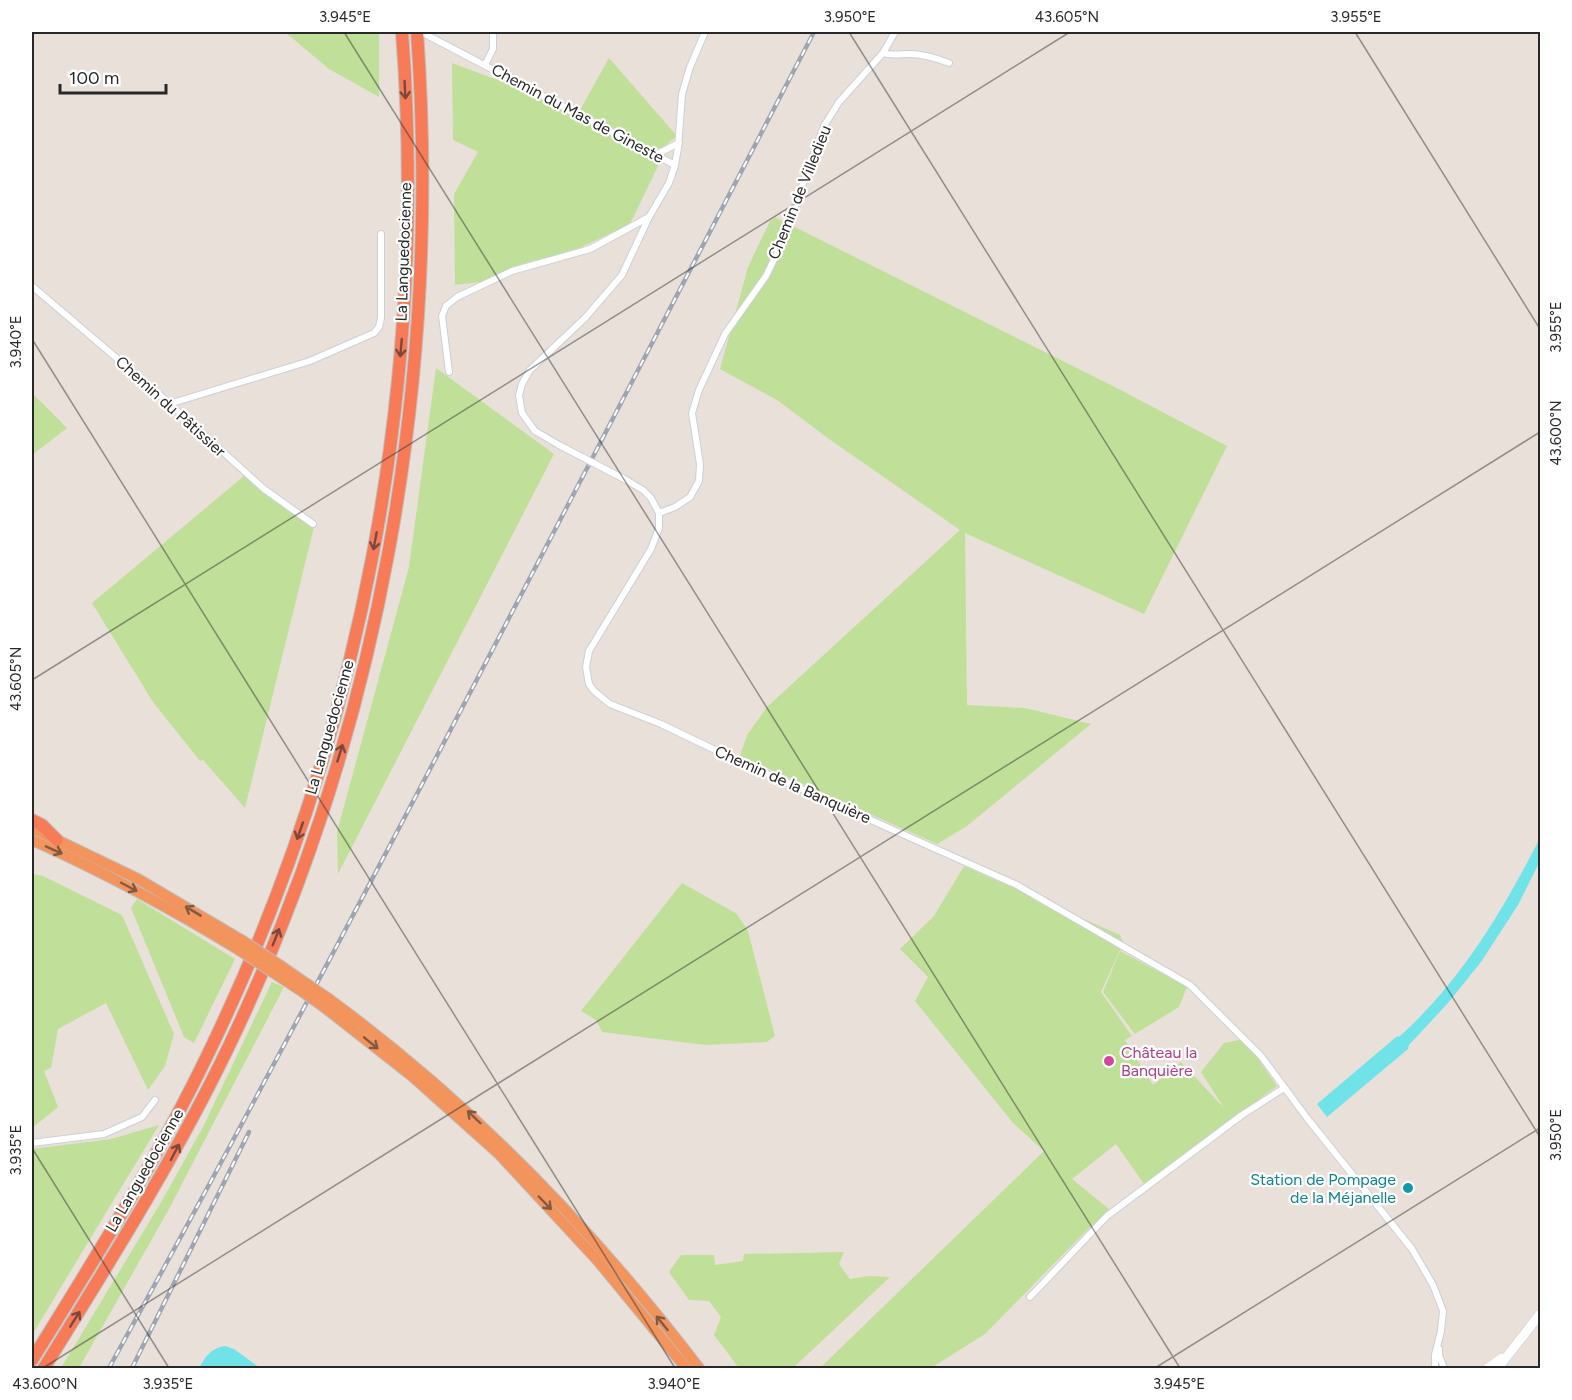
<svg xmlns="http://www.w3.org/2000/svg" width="1572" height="1400" font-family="Figtree,sans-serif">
	<rect width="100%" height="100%" fill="#eae0da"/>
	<g fill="#c0df98">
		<polygon points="285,32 379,32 379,97 329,69"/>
		<polygon points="609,58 677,136 662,148 651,148 580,110"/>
		<polygon points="452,63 511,85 515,82 650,151 659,164 630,224 573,251 525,263 481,282 455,285 454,194 478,152 453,140"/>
		<polygon points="775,217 1115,387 1227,446 1144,614 965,533 967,705 1025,708 1091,724 967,826 937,844 740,756 747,735 767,707 960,530 829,439 777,400 720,369 748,267 771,219 773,220"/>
		<polygon points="436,368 554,454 338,874 337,832 409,567"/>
		<polygon points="32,393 67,428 32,455"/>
		<polygon points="244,476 263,492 314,527 245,808 203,760 200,761 153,702 92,603"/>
		<polygon points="964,866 1120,935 1127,951 1120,950 1101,992 1132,1036 1125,1040 1153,1085 1181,1062 1224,1108 1201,1072 1224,1043 1244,1039 1277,1086 1144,1184 1116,1144 1072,1179 1109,1209 1086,1231 985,1334 931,1368 820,1368 1044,1151 1013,1123 915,1001 928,977 900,949 934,916"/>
		<polygon points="32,874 43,876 122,915 174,1034 165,1066 148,1090 106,1003 58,1029 51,1068 44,1071 58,1107 32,1128"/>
		<polygon points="682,883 737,914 748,931 775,1036 767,1042 705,1045 602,1032 596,1020 581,1011"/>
		<polygon points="137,899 235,959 194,1043 184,1037 131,908"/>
		<polygon points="1120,951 1187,987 1179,1007 1135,1034 1103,992"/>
		<polygon points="272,982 284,987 169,1209 79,1368 61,1368 160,1204 203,1127"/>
		<polygon points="159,1125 32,1335 32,1149 111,1139"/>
		<polygon points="844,1252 839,1264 850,1279 868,1276 890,1277 793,1368 739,1368 714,1335 721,1317 709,1301 689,1300 669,1272 681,1255 714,1255 715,1265 743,1261 744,1254"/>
	</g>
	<g fill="#70e3e9">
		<path d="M 1540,838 L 1540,861 L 1518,905 L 1481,962 L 1448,1003 L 1409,1045 L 1408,1049 L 1327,1117 L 1317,1104 L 1396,1037 L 1400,1036 C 1461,981 1503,910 1540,838 Z"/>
		<path d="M 225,1346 L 234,1349 L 260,1368 L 199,1368 C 206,1356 210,1349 225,1346 Z"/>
	</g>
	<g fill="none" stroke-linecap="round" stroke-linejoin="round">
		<g stroke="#c9d0da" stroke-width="8">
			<g id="minor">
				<polyline points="421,32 675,165"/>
				<path d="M 883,53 C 892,56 900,54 909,54 C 923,54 936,58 949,63"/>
				<polyline points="485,65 493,49 493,32"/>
				<polyline points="657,154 679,143"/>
				<polyline points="32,286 161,396 264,489 313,524"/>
				<polyline points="449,372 442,316 446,306 457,297 512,271 590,249 649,217"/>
				<polyline points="169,404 310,361 374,333 379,327 381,318 381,234"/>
				<polyline points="559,445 535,431 522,413 519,395 522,384 530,370 585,318 622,275 649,217 669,183 675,165 678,148 682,94 690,67 705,32"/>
				<polyline points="626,480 643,490 651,498 659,513 659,528 651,549 589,651 586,667 589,684 594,691 610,704 661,724 736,760 1017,885 1190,985 1261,1056 1307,1118 1412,1249 1433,1285 1443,1311 1441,1331 1435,1355 1435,1368"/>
				<polyline points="659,513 675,507 690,497 699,481 700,464 692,413 699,390 725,334 766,276 780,247 824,126 839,102 883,53 895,32"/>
				<polyline points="32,1143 104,1134 142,1117 155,1100"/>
				<polyline points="1030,1297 1107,1216 1242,1115 1284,1088"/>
				<polyline points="1439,1349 1439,1355 1444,1368"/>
			</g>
		</g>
		<g stroke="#c9d0da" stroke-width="10">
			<g id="secondary">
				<polyline points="1488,1368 1502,1358"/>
				<polyline points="1498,1368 1540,1314"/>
			</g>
		</g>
		<g stroke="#bebebe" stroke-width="12">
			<g id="trunk">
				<polyline points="32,828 138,879 243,941"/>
				<path d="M 32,840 C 104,872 172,909 239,950"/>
				<polyline points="281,966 307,984"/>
				<polyline points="277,975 303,992"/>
				<path d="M 329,999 C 471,1103 592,1228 699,1368"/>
				<polyline points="324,1007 412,1076 499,1154 598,1261 686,1368"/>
			</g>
		</g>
		<g stroke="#bebebe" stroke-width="14">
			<g id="motorway">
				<polyline points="32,820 42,825 57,840"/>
				<path d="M 32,1360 C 94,1260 157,1160 208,1054 C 361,738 429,382 402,32"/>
				<path d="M 44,1368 C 109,1263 174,1160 228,1048 C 379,733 442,379 417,32"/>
			</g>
		</g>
		<use href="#minor" stroke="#fff" stroke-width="6"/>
		<use href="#secondary" stroke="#fff" stroke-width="9"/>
		<use href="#trunk" stroke="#f2945c" stroke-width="10"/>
		<use href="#motorway" stroke="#f87b58" stroke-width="12"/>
		<g stroke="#9ea5b2" stroke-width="4.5">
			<g id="rail">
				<path d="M 109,1368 C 352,927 581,478 814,32"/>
				<polyline points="132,1368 249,1132"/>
			</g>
		</g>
		<use href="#rail" stroke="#fff" stroke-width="2" stroke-dasharray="7" stroke-linecap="butt"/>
		<g stroke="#c9d0da" stroke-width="8" stroke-linecap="butt">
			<polyline id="minor-bridge" points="559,445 626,480"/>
		</g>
		<g stroke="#bebebe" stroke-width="12" stroke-linecap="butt">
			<g id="trunk-bridge">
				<polyline points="243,941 281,966"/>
				<polyline points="239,950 277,975"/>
				<polyline points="307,984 329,999"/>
				<polyline points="303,992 324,1007"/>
			</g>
		</g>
		<use href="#minor-bridge" stroke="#fff" stroke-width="6"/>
		<use href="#trunk-bridge" stroke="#f2945c" stroke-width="10"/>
	</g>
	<defs><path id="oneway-shaft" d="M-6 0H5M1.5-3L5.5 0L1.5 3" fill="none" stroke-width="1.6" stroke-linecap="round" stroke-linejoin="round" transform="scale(1.5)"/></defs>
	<g stroke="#7b493b">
		<use href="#oneway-shaft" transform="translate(405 90) rotate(87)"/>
		<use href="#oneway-shaft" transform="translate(401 348) rotate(95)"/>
		<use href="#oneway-shaft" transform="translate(375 541) rotate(101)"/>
		<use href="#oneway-shaft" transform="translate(340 753) rotate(-73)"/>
		<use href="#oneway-shaft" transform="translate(300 831) rotate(109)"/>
		<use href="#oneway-shaft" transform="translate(276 937) rotate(-68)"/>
		<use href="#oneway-shaft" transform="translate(175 1152) rotate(-62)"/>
		<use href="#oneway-shaft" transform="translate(75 1319) rotate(-58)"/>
	</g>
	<g stroke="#83593f">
		<use href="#oneway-shaft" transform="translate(54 850) rotate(24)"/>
		<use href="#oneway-shaft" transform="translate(129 887) rotate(28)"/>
		<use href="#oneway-shaft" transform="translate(193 911) rotate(-149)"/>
		<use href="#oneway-shaft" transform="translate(371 1043) rotate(39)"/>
		<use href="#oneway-shaft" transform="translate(474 1117) rotate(-136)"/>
		<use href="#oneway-shaft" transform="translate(545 1203) rotate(46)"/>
		<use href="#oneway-shaft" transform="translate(662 1323) rotate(-129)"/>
	</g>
	<path fill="none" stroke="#282828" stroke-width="1.5" stroke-opacity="0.45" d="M 344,32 L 1180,1368M 849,32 L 1540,1137M 1355,32 L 1540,329M 32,339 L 675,1368M 32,680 L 1070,32M 32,1148 L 169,1368M 43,1368 L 1540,432M 1155,1368 L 1540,1128"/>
	<circle fill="#d1479c" stroke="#fff" stroke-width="2" cx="1109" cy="1061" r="6"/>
	<circle fill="#0f9aa8" stroke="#fff" stroke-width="2" cx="1408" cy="1188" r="6"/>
	<g text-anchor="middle" stroke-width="4.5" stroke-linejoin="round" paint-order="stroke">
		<g font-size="16" fill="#282828" stroke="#fff">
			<text transform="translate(578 113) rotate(28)" y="6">Chemin du Mas de Gineste</text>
			<text transform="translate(799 192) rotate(-68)" y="6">Chemin de Villedieu</text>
			<text transform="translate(403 252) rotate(-88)" y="6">La Languedocienne</text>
			<text transform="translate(171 406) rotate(42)" y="6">Chemin du Pâtissier</text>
			<text transform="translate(329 727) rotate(-74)" y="6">La Languedocienne</text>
			<text transform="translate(793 784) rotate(24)" y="6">Chemin de la Banquière</text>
			<text transform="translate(144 1170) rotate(-60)" y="6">La Languedocienne</text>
		</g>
		<g font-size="16" fill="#b23c85" stroke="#fff" text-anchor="start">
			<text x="1121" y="1058">Château la<tspan x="1121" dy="18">Banquière</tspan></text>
		</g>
		<g font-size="16" fill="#0d838f" stroke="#fff" text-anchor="end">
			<text x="1396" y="1185">Station de Pompage<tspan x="1396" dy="18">de la Méjanelle</tspan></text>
		</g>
	</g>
	<rect width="1572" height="1400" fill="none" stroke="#ffffff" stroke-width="66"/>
	<path d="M60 84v9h106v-9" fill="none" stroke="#282828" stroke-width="3"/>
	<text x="69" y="84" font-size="18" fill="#282828" stroke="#ffffff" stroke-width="4.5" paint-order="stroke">100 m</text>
	<rect x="33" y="33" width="1506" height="1334" fill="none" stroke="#282828" stroke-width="2"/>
	<g font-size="15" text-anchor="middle" fill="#282828">
		<text x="345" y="22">3.945°E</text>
		<text x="850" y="22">3.950°E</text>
		<text x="1067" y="22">43.605°N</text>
		<text x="1356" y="22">3.955°E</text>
		<text transform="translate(1556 327) rotate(-90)" y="5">3.955°E</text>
		<text transform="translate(16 342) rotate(-90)" y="5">3.940°E</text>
		<text transform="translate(1556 433) rotate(-90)" y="5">43.600°N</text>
		<text transform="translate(16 679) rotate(-90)" y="5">43.605°N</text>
		<text transform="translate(1556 1135) rotate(-90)" y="5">3.950°E</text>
		<text transform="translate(16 1150) rotate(-90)" y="5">3.935°E</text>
		<text x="45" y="1389">43.600°N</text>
		<text x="168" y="1389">3.935°E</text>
		<text x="674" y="1389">3.940°E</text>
		<text x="1179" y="1389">3.945°E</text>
	</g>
</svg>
